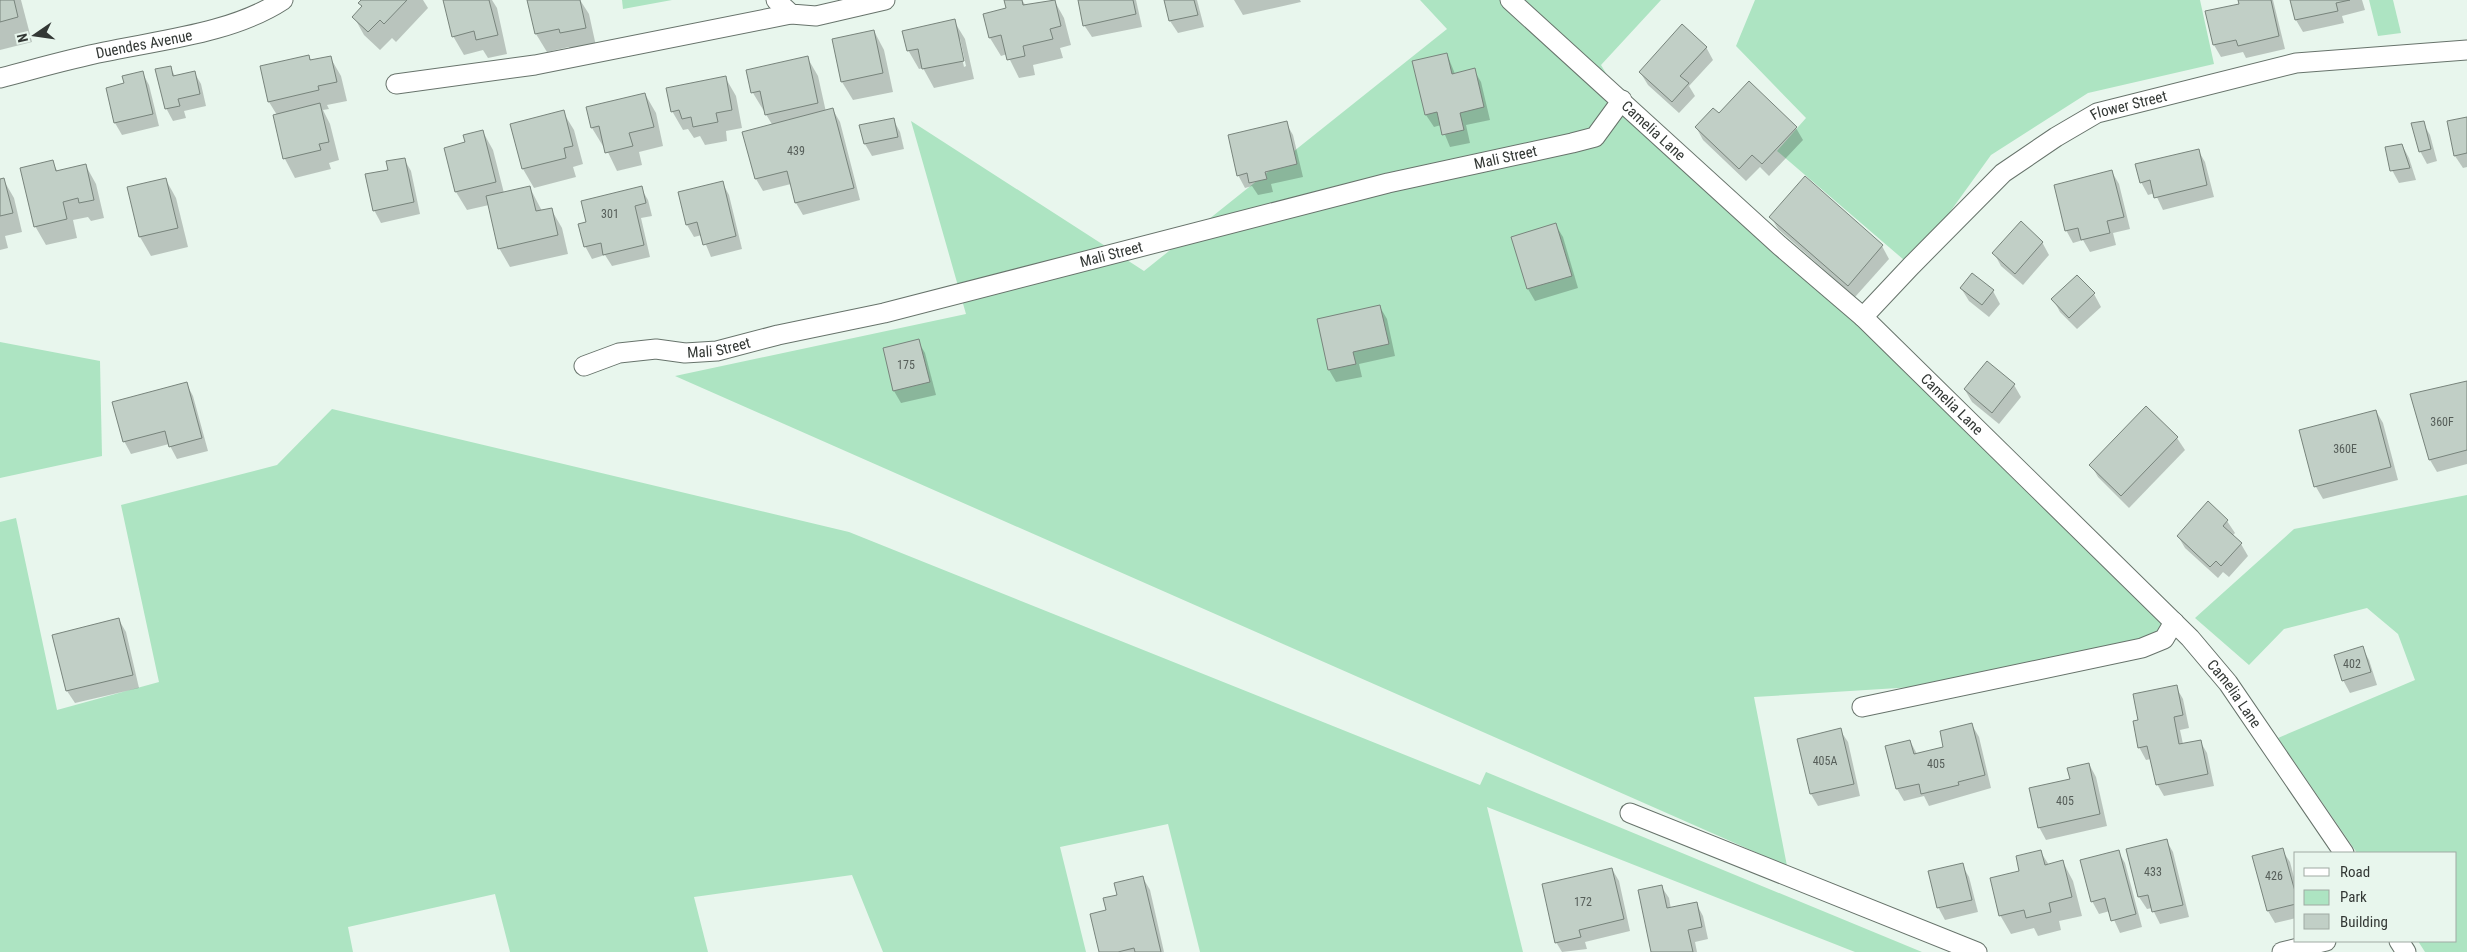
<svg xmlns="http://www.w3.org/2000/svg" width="2467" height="952" font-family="'Roboto Condensed',sans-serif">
	<rect width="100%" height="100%" fill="#e8f6ed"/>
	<g fill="#ade4c2">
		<polygon points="622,0 672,0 623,9"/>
		<polygon points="1420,0 1661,0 1601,65 1622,100 2174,622 2159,642 1978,683 1754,697 1787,866 675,376 966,314 911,121 1144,271 1447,29"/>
		<polygon points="1755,0 2200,0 2214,64 2088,93 1991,155 1911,266 1777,151 1806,118 1736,46"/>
		<polygon points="2369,0 2393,0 2401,33 2378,36"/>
		<polygon points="0,342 100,361 102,456 0,478"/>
		<polygon points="332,409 849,532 1480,785 1486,772 1922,952 1855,952 1487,807 1523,952 1200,952 1168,824 1060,847 1086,952 883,952 852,875 694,897 708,952 510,952 495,894 348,927 353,952 0,952 0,522 16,518 57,710 159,682 121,505 277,465"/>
		<polygon points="2467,495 2467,952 2425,952 2418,941 2456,941 2456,853 2357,853 2278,738 2415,680 2398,634 2367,608 2284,629 2249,665 2195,618 2294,529"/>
	</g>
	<g fill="#0003" fill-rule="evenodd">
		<polygon points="0,0 21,0 32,42 0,50"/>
		<polygon points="363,0 423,0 428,8 396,42 392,38 380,50 364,35 354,17 362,7 360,3"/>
		<polygon points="445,0 492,0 497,8 507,54 488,58 483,50 464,55 453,36"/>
		<polygon points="529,0 580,0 589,14 596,46 572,52 569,47 547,52 536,34"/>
		<polygon points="1006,0 1022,0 1026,6 1054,0 1064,18 1071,45 1060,48 1063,58 1033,65 1035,75 1019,78 1007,54 1001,56 990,38 1007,9"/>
		<polygon points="1079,0 1136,0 1142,27 1092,37 1084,25"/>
		<polygon points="1166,0 1197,0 1204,27 1178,33 1170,21"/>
		<polygon points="1234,0 1300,0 1301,2 1243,15"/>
		<polygon points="2239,0 2273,0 2285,49 2246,58 2243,52 2221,57 2214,45 2207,12 2240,5"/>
		<polygon points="2292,0 2362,0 2365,10 2342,16 2344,23 2303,32 2296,20"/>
		<path d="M 954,21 L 965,39 L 974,79 L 934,88 L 923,68 L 919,69 L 908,50 ZM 958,39 L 960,39 L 966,66 L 964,67 Z"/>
		<polygon points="874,31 884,50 893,92 853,100 842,82"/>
		<polygon points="1706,47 1713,60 1689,86 1695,96 1679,113 1648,85 1640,72"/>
		<polygon points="1447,54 1455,74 1474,70 1481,82 1490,120 1466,125 1470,143 1450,147 1441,125 1434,127 1426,115"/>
		<polygon points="308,56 312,61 330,57 341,76 347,101 327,105 329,109 323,110 330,124 339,160 329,163 331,169 295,178 285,159 274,116 277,115 269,102 261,67"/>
		<polygon points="807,57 818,76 826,112 833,110 840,122 860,200 803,215 796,203 791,184 763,191 756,179 773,126 753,93"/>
		<polygon points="170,67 175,76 194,72 201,84 206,106 184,111 186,118 173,121 166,108"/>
		<polygon points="142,72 149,85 159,126 122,135 115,123"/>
		<polygon points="725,77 736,96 742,128 726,131 727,141 705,145 700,136 694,138 688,129 683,130 672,111"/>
		<polygon points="645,94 656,113 663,146 639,152 642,165 617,171 605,146 603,146 592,128"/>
		<polygon points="563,112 574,130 583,164 573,167 576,177 534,188 523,169 512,125"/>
		<polygon points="1719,115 1796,128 1803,140 1769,176 1760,167 1746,181 1703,140 1696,127"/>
		<polygon points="893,119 900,132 904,149 872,156 865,144 861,126"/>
		<polygon points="2467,119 2467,167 2463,168 2455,156 2448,122"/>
		<polygon points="1286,123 1293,135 1303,177 1271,184 1273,192 1258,195 1252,186 1245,188 1238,175"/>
		<polygon points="2423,123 2430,135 2437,161 2427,164 2420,151"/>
		<polygon points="483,132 493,150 504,193 530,188 542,211 551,209 562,228 568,254 510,267 499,248 489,205 467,210 456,192 466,143"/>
		<polygon points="2402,145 2409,158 2416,180 2399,183 2392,170"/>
		<polygon points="2198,150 2205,162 2214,197 2163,210 2155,193 2148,195 2141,182"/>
		<polygon points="404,159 411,171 420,214 381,223 374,210"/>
		<polygon points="52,162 58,172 86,166 96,184 104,218 91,221 88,217 73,220 77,238 46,245 35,226"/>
		<polygon points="2112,172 2119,184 2130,229 2113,233 2116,245 2090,252 2083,240 2073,243 2066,230"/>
		<polygon points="1805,178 1882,246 1889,259 1855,297 1778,229 1771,217"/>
		<polygon points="3,179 14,198 22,232 5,236 8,248 0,250 0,180"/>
		<polygon points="166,180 176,198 188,247 151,256 140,237 129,188"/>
		<polygon points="722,182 729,195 742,249 711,257 702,235 694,237 687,225 679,193"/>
		<polygon points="641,188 648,200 652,216 641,218 650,257 612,266 605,255 592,259 585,246 587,223"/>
		<polygon points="1555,224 1563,237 1578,288 1535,301 1528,289 1512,237"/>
		<polygon points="2042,242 2049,255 2023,285 2001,266 1994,253"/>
		<polygon points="2077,277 2094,294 2101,307 2077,329 2060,312 2053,299"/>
		<polygon points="1961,288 1993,291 2000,304 1989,317 1969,301"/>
		<polygon points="1380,307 1387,319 1395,356 1359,364 1362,377 1336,382 1329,370 1318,320"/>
		<polygon points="918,341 925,353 936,395 901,403 894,391"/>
		<polygon points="186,383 193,396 208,451 177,459 169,444 131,454 124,441"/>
		<polygon points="2467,383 2467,464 2437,472 2430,460"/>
		<polygon points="2014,385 2021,397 1999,424 1972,402 1965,390"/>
		<polygon points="2376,411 2383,423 2398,480 2323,499 2316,487 2301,431"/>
		<polygon points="2177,438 2185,450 2129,508 2098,477 2091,465"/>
		<polygon points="2227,521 2235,533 2232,536 2241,544 2248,556 2229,577 2223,572 2218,578 2185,548 2178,536"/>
		<polygon points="119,620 126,632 139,688 75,703 67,691 54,635"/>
		<polygon points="2362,647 2369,660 2377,685 2350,693 2343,680"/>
		<polygon points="2176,687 2183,699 2189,728 2180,730 2183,744 2200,741 2207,753 2214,786 2164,796 2157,784 2151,759 2146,760 2139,747 2139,721"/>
		<polygon points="1972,725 1979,737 1991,788 1929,806 1924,796 1904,801 1897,789 1887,747 1910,741 1917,754 1945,747"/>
		<polygon points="1840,730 1848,742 1860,796 1818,806 1811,794 1798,740"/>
		<polygon points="2089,764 2096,777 2107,826 2046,840 2039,827 2071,780"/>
		<polygon points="2166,840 2173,852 2189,917 2160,924 2152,908 2147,909 2139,897 2128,850"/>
		<polygon points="2282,850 2290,862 2296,885 2296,918 2275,923 2268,911 2254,857"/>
		<polygon points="2040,851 2049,865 2063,862 2073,881 2082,916 2059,921 2061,930 2038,936 2034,928 2011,934 2000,915 2021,872"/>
		<polygon points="2118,851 2125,863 2142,927 2120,933 2110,911 2099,914 2092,901"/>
		<polygon points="1962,865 1969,877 1978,912 1945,920 1938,907"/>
		<polygon points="1612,869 1619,881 1630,931 1585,942 1587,949 1562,952 1556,942"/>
		<polygon points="1143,878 1150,890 1164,952 1100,952 1108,911 1119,896"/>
		<polygon points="1661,886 1669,898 1671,909 1696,903 1703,916 1708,939 1695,942 1697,952 1653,952"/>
	</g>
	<g fill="#c1cfc6" stroke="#78847c">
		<polygon points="0,0 14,0 18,17 0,22"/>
		<polygon points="361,0 407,0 384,24 380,20 368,32 352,17 362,6 358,3"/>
		<polygon points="443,0 489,0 498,35 476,40 474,31 452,37"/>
		<polygon points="527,0 580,0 586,28 560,33 559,29 535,34"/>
		<polygon points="1004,0 1022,0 1023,5 1055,0 1061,26 1050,29 1053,39 1023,46 1025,56 1007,60 1001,35 989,38 983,14 1006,8"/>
		<polygon points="1078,0 1133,0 1136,14 1083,26"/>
		<polygon points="1164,0 1194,0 1198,15 1169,21"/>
		<polygon points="2238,0 2271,0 2279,36 2238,46 2236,40 2213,45 2205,11 2239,4"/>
		<polygon points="2290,0 2350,0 2336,3 2338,11 2295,20"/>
		<polygon points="955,19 964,61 922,69 918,49 907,51 902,31"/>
		<polygon points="1682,24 1707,47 1680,76 1689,83 1672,102 1639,72"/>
		<polygon points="874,30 883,73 841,82 832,39"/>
		<polygon points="1447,53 1452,74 1475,68 1484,107 1460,113 1464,130 1442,135 1437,112 1425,115 1412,61"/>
		<polygon points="309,55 310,60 331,56 337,82 318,86 319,90 268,102 260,66"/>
		<polygon points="808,56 818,103 765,115 760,91 751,93 746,70"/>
		<polygon points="171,66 173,76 195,71 200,94 178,99 180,106 165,109 155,69"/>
		<polygon points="143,71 153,114 114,123 106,88 124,83 122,76"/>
		<polygon points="726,76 732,110 716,113 718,122 693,127 691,117 682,119 679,110 671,112 666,88"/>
		<polygon points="1749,81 1797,127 1762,164 1752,155 1739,169 1695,127 1713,108 1719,113"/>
		<polygon points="645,93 654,127 629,133 633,146 605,153 599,126 591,128 586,107"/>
		<polygon points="320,103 329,142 319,144 321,150 283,159 273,115"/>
		<polygon points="833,108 854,188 795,203 787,171 755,179 742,132"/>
		<polygon points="564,110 573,146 564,148 566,158 522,169 510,124"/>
		<polygon points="2467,117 2467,153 2454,156 2447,121"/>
		<polygon points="894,118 898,137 864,144 859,125"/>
		<polygon points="1287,121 1297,164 1265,172 1267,179 1249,183 1247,173 1237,176 1228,135"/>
		<polygon points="2424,121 2431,149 2419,152 2411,123"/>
		<polygon points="483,130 496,182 455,192 444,148 465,142 463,135"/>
		<polygon points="2402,144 2410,168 2390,171 2385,147"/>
		<polygon points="2199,149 2207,185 2154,198 2150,180 2140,183 2135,164"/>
		<polygon points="405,158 414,202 373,211 365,174 388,170 386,161"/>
		<polygon points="53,160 56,171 86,164 94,200 79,203 78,198 63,202 67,219 34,227 20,168"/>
		<polygon points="2112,170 2124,217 2107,221 2110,233 2081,240 2078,228 2065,231 2054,185"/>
		<polygon points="1805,176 1883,245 1848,286 1769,217"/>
		<polygon points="4,178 13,213 0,216 0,179"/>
		<polygon points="166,178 178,228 139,237 127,187"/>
		<polygon points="723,181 736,236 703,245 697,222 686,225 678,192"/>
		<polygon points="530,186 536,211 552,208 558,235 498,249 486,196"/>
		<polygon points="642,186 646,203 635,206 644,245 603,255 601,243 584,247 578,224 586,222 581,201"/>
		<polygon points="2021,221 2043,242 2015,274 1992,253"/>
		<polygon points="1556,223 1572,276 1527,289 1511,237"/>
		<polygon points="1972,273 1994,290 1982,305 1960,288"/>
		<polygon points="2077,275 2095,293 2069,318 2051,299"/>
		<polygon points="1380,305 1389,344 1353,352 1356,364 1328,370 1317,319"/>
		<polygon points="919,339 930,382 893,391 883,348"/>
		<polygon points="1987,361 2015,384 1992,413 1964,389"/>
		<polygon points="2467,381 2467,450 2429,460 2410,394"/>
		<polygon points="187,382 202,438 169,447 165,431 123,442 112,402"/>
		<polygon points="2146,406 2178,437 2121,496 2089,465"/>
		<polygon points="2376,410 2391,467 2314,487 2299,430"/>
		<polygon points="2208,501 2228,520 2223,526 2242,543 2221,566 2216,561 2210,567 2177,536"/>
		<polygon points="119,618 133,675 66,691 52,635"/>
		<polygon points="2363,646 2371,672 2342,681 2334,655"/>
		<polygon points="2177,685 2183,715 2174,717 2179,744 2201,740 2208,774 2156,785 2147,746 2138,748 2133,721 2138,720 2133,694"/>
		<polygon points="1972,723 1985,775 1958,782 1959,785 1921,794 1919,784 1896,789 1885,746 1910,740 1914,754 1943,747 1940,731"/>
		<polygon points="1841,728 1854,784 1810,794 1797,739"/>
		<polygon points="2089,763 2100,814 2038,828 2029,788 2070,779 2067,768"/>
		<polygon points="2167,839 2183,905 2152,912 2148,895 2138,897 2126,849"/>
		<polygon points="2283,848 2296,895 2296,904 2267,911 2252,856"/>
		<polygon points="2041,850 2045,865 2063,860 2072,897 2049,903 2051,912 2026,918 2024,910 1999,916 1990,878 2019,871 2016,856"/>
		<polygon points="2119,850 2136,914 2111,921 2105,898 2091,902 2080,860"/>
		<polygon points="1963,863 1972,900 1937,908 1928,871"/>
		<polygon points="1612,868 1624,919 1579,930 1581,937 1555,943 1542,884"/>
		<polygon points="1143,876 1161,952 1135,952 1134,948 1118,952 1099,952 1090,914 1106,910 1103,898 1117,895 1114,883"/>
		<polygon points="1662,885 1667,908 1697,902 1702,927 1688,930 1693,952 1651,952 1638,890"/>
	</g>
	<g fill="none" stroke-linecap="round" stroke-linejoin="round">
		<g stroke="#67736b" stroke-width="21">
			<g id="street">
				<polyline points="776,0 791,14 816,16 885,0"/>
				<path id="s1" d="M 1510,0 L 1779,245 L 1863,317 L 2190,638 L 2228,683 L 2344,853"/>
				<path id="s2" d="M 0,78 C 35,69 69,59 104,52 C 161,40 233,33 283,0"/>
				<polyline points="396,84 535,65 791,14"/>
				<path id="s3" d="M 1863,317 L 1911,266 L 2003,173 L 2056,137 L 2097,113 L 2296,63 L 2467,50"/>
				<path id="s4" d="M 584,366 L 619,353 L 656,349 L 685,353 L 717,351 L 778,335 L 884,313 L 1388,183 L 1572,143 L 1595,137 L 1622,100"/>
				<polyline points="1862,707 2142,648 2164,639 2174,622"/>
				<polyline points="1630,813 1977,952"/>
				<polyline points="2399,941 2406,952"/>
				<polyline points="2282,952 2326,941"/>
			</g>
		</g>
		<use href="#street" stroke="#fff" stroke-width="19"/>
	</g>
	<g text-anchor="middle" stroke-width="4.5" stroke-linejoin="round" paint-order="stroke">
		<g font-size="12" fill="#565e59">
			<text x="796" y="155">439</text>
			<text x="610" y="218">301</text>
			<text x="906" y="369">175</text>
			<text x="2442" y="426">360F</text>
			<text x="2345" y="453">360E</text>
			<text x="2352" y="668">402</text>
			<text x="1825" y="765">405A</text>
			<text x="1936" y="768">405</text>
			<text x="2065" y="805">405</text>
			<text x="2153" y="876">433</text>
			<text x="2274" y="880">426</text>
			<text x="1583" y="906">172</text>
		</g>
		<g font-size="15" fill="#333835" stroke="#e8f6ed">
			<text dy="5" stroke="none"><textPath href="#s2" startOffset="148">Duendes Avenue</textPath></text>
			<text dy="5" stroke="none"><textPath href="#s3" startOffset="345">Flower Street</textPath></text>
			<text dy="5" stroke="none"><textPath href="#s1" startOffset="194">Camelia Lane</textPath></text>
			<text dy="5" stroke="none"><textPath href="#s4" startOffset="948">Mali Street</textPath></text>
			<text dy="5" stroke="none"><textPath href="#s4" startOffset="542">Mali Street</textPath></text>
			<text dy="5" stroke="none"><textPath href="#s4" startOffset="138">Mali Street</textPath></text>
			<text dy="5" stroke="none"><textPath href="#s1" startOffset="599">Camelia Lane</textPath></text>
			<text dy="5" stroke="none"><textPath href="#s1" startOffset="1004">Camelia Lane</textPath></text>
		</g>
	</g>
	<rect x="2294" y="852" width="162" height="90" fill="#e8f6ed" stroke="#a0aaa3"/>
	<rect x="2304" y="868" width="25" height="8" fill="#ffffff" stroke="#a0aaa3"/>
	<text x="2340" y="877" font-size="15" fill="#333835">Road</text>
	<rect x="2304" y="890" width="25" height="15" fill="#ade4c2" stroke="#a0aaa3"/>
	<text x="2340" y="902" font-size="15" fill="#333835">Park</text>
	<rect x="2304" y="914" width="25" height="15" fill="#c1cfc6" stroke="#a0aaa3"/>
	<text x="2340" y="927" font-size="15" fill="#333835">Building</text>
	<g transform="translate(35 35) rotate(257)" stroke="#e8f6ed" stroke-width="4" paint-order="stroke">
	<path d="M0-4L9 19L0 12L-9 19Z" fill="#333835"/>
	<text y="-8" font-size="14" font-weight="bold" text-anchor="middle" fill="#333835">N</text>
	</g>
</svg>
